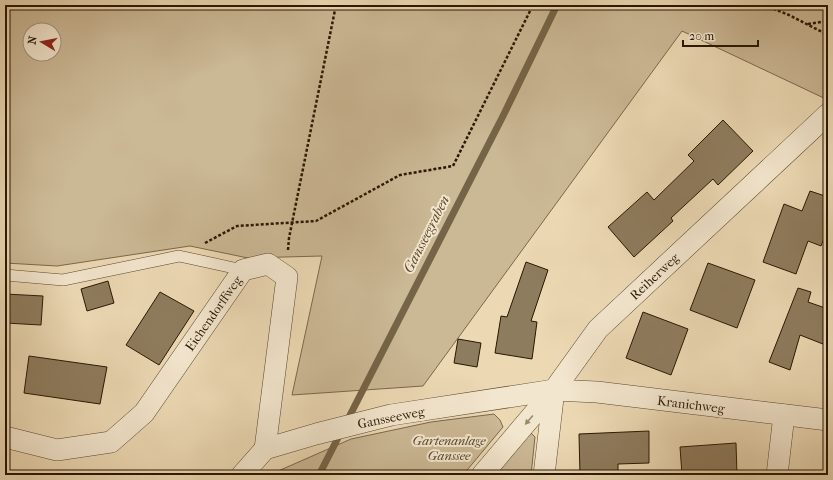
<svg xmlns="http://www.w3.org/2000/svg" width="833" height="480" font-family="'IM FELL French Canon',serif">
	<rect width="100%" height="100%" fill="#ecd9b4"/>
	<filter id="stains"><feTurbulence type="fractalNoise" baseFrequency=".005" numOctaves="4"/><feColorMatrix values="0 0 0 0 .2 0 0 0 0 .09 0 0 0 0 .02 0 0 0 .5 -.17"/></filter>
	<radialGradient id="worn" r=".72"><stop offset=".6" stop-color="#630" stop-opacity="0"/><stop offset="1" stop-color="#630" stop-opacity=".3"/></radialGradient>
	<g fill="#cbb895" stroke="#7a684a" fill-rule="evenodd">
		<path d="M 5,5 L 828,5 L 828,100 L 682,31 L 423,386 L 292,395 L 322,256 L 248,258 L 190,246 L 57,266 L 5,263 ZM 30,30 L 54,30 L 54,54 L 30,54 Z"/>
		<polygon points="494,414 500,420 503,427 463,475 269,475 351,439 431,422"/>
		<polygon points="530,432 535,437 531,475 495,475"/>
	</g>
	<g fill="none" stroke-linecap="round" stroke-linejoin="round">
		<g stroke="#756447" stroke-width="7">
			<polyline points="346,423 503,116 557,5"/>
			<polyline points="319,475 341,432"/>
		</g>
	</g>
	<g fill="#8e7c5e" stroke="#281700">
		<polygon points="723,120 753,151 718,185 713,179 671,218 673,221 634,257 608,227 647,192 654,200 694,161 688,155"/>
		<polygon points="810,191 828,197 828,228 821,246 808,241 796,274 763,262 784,204 802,211"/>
		<polygon points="526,262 548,270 531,321 537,322 532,359 495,353 501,316 507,317"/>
		<polygon points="708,263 755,280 737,328 690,310"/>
		<polygon points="108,281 114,303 87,311 81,289"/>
		<polygon points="798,288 811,292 808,302 828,309 828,346 800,335 790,370 769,362"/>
		<polygon points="160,292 194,311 159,365 126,345"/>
		<polygon points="5,294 43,296 41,325 5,323"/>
		<polygon points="643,312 688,329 671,375 626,358"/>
		<polygon points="458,339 481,343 477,367 454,363"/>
		<polygon points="29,356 107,367 100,404 24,393"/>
		<polygon points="649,431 649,463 618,464 618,475 580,475 579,434"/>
		<polygon points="736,443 737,475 682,475 680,447"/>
	</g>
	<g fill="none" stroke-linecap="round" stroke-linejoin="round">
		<g stroke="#59482d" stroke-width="12">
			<polyline id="lane" points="5,275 63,280 179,256 243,270"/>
		</g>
		<g stroke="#59482d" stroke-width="22">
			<g id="street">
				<polyline points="5,437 57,450 111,442 144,413 243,270 268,264 287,277 265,449"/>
				<polyline points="242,475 265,449 316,434 391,415 554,390 597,392 828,420"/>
				<polyline points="482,475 554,390"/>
				<polyline points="544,475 554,390 598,329 828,114"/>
				<polyline points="777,475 784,415"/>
			</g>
		</g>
		<g stroke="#281700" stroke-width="2.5" stroke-dasharray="3 2" stroke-linecap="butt">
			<polyline points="764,5 789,15 828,35"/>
			<polyline points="808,24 828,21"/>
			<polyline points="205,243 237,226 316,221 400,175 453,166 533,5"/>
			<polyline points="288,250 289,238 336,5"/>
		</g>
		<use href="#lane" stroke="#f3e6ce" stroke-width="11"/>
		<use href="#street" stroke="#f3e6ce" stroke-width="21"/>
	</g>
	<defs><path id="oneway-solid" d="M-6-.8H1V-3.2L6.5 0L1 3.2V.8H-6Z"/></defs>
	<use fill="#988971" href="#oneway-solid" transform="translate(529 420) rotate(130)"/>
	<g text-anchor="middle" stroke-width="4" stroke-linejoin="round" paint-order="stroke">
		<g font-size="13" fill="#281700" stroke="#f3e6ce">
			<text transform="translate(654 276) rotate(-43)" y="5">Reiherweg</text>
			<text transform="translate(213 313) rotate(-55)" y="5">Eichendorffweg</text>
			<text transform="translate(691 404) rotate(7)" y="5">Kranichweg</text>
			<text transform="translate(391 417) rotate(-11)" y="5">Gansseeweg</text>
		</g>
		<g font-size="13" font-style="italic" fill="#59472d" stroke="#f3e6ce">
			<text x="449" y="445">Gartenanlage<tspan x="449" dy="15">Ganssee</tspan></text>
		</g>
		<g font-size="14" font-style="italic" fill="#5c4a30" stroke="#f3e6ce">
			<text transform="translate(426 234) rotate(-63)" y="5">Gansseegraben</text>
		</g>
	</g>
	<rect width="833" height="480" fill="none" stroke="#ecd9b4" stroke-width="20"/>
	<rect x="6" y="6" width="821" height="468" fill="none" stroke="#281700" stroke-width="2"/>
	<rect x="10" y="10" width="813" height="460" fill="none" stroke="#281700"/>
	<g transform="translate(42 42) rotate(280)"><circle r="19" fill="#f3e6ce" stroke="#a2937c"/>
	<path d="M0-3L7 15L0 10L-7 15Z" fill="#8f2418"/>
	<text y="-6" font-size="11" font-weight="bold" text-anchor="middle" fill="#281700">N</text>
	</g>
	<path d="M683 40v6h75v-6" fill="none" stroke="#281700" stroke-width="2"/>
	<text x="689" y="40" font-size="12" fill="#281700" stroke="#f3e6ce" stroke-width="3" paint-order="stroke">20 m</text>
	<rect width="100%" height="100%" filter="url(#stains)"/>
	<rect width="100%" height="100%" fill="url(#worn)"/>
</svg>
